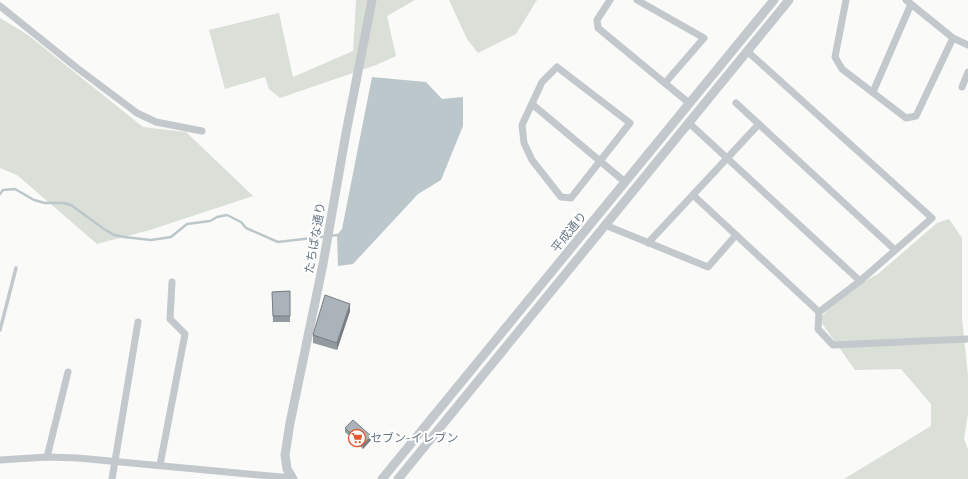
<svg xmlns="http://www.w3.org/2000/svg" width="968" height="479" font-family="Montserrat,'Noto Sans JP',sans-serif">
	<rect width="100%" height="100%" fill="#fafaf8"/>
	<g fill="#dadfd7">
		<polygon points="356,0 415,0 387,16 396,56 376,65 280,98 269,89 265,77 225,89 209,30 279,13 293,77 353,51"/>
		<polygon points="449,0 537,0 516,34 478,53 467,39"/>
		<polygon points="0,18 28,35 143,127 186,132 253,196 150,230 97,244 17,175 0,168"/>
		<polygon points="949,219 962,238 962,319 968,375 968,414 964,439 968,449 968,479 844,479 931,426 931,404 901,369 855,370 819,319 845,292 878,274 937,223"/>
	</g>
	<polygon fill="#bbc7cb" points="372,77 426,82 442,99 463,97 463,126 441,180 418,194 353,264 338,266 337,235 342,229"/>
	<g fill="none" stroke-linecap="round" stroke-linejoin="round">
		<polyline stroke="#bbc7cb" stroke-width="2.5" points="0,194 3,190 15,189 34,200 45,203 63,203 71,205 104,229 114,235 124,237 151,240 171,237 187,224 210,221 217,217 227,215 241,222 246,228 278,242 338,235"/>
		<polyline stroke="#c3c8cc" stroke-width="3.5" points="0,330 16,268"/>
		<g stroke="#c3c8cc" stroke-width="7">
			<polyline points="610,0 597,20 598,28 689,103"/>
			<polyline points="637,0 704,38 665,83"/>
			<polyline points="846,0 835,57 842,69 906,118 916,116 953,38"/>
			<polyline points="906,0 953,38 968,45"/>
			<polyline points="0,6 77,68 137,113 156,122 202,131"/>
			<polygon points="557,67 630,123 571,198 561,197 532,160 524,143 522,125 542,82"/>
			<polyline points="962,87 968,72"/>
			<polyline points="873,92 911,4"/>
			<polyline points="736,103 895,250"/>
			<polyline points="532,104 625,182"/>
			<polyline points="689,123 860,281"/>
			<polyline points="693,195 819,312 860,281 932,218 747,51"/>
			<polyline points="605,225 708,267 736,235"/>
			<polyline points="648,243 759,124"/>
			<polyline points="819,312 818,329 833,345 968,339"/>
			<polyline points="47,457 68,372"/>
			<polyline points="0,460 47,457 78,458 281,477 291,476"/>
			<polyline points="160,465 185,334 170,319 172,282"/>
			<polyline points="112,479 138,322"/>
		</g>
		<g stroke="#c3c8cc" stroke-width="9">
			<polyline points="293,479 287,469 285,455 290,423 323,264 346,133 372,0"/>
			<polyline points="382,479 774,0"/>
			<polyline points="398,479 789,0"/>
		</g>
	</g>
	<g fill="#929a9f">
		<polygon points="290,291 290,322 273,322 272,292"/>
		<polygon points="350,311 337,350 313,343 313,335"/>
		<polygon points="345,428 371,440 363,449 345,432"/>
	</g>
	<g fill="#777d82">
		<polygon points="350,304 350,311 337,350 337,343"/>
		<polygon points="371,436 371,440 363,449 363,445"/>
	</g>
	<g fill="#aab3b9" stroke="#777d82">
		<polygon points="290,291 290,316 273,316 272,292"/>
		<polygon points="325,295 350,304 337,343 313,335"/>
		<polygon points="353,420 371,436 363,445 345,428"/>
	</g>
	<defs>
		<g id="supermarket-ring" transform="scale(0.9)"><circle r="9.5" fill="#fff" stroke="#e4572e" stroke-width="1.5"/><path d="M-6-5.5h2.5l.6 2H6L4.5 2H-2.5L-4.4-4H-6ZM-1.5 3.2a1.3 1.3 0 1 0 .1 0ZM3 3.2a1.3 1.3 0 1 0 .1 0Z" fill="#e4572e"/></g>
	</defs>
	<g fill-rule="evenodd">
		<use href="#supermarket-ring" x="357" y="438"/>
	</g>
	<g text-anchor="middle" stroke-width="4" stroke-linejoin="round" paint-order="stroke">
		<g font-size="12" fill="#657683" stroke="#fff">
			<text transform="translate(569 232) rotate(-51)" y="4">平成通り</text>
			<text transform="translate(315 238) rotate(-80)" y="4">たちばな通り</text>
		</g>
		<g font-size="12" fill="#657683" stroke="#fff" text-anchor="start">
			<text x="370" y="442">セブン-イレブン</text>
		</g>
	</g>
</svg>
